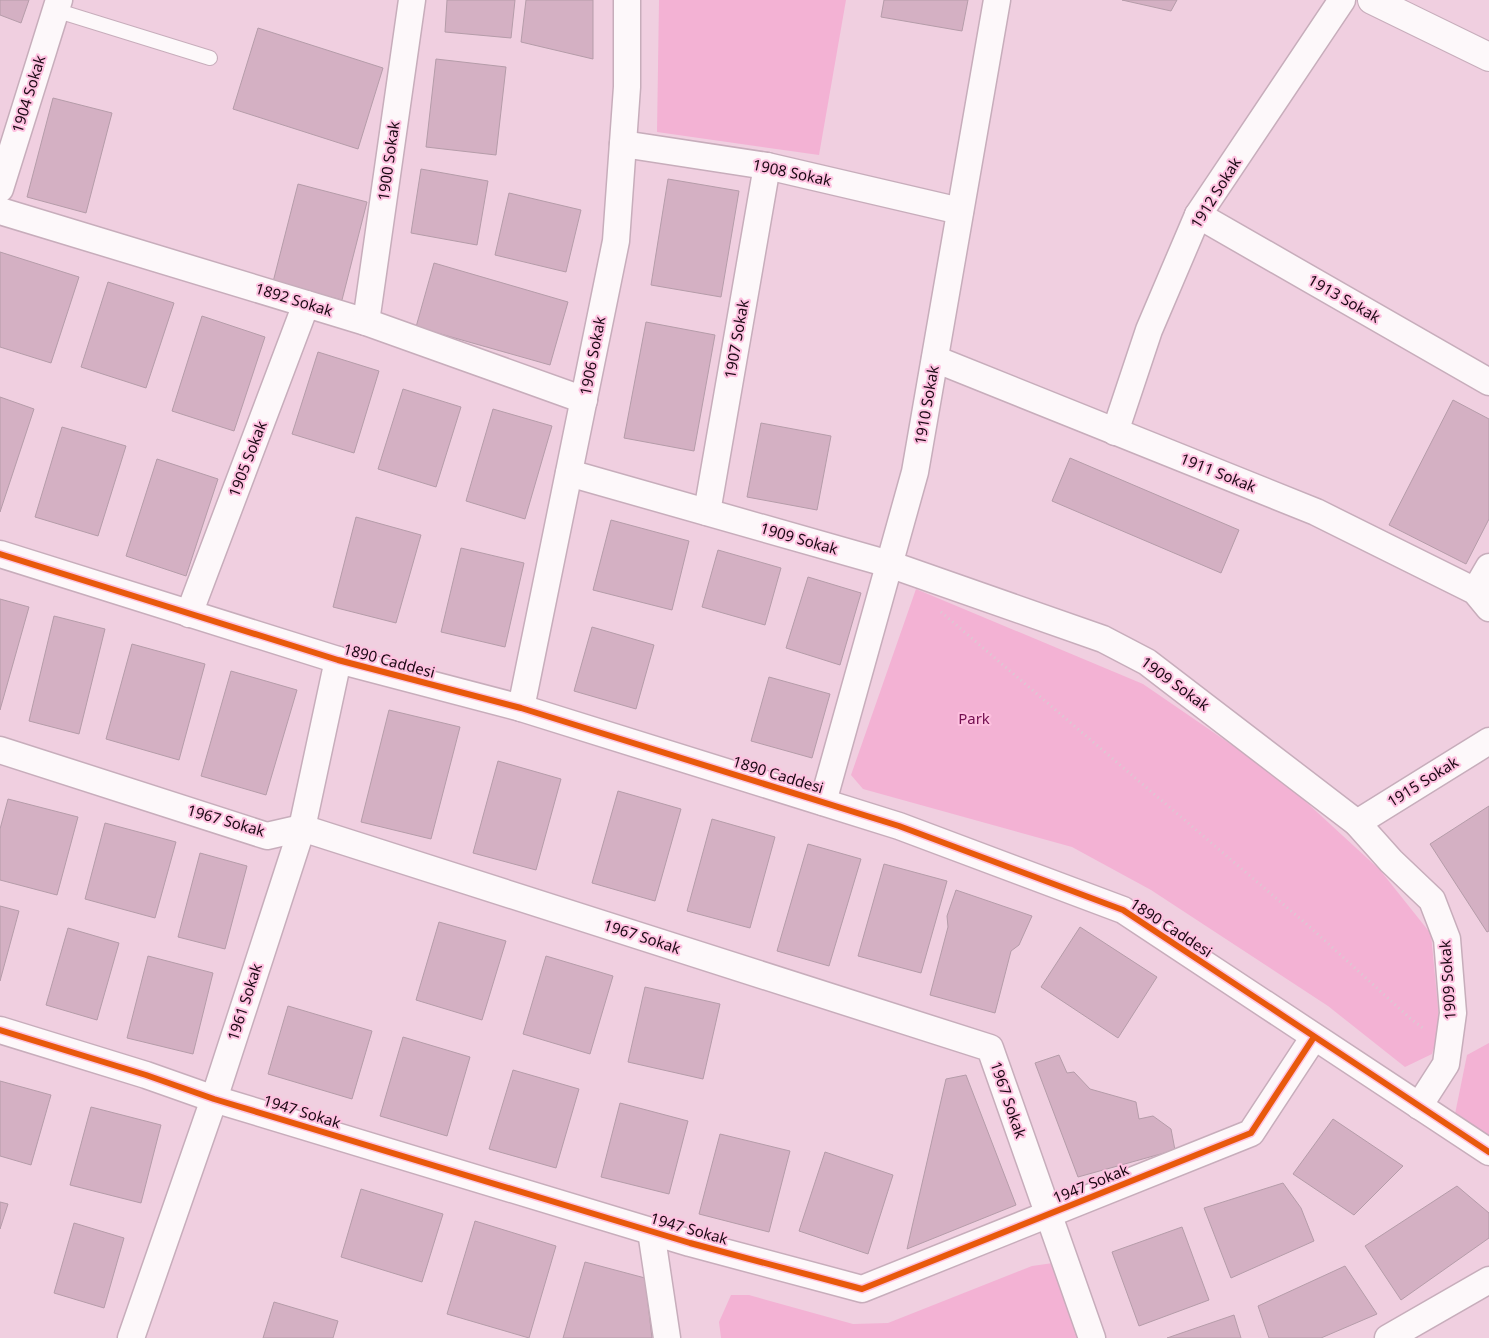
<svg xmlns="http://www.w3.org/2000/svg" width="1489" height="1338" font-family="'Noto Sans',sans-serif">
	<rect width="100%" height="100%" fill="#f0cfe0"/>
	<g fill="#f3b2d4">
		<polygon points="659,0 846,0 819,155 657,132"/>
		<polygon points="916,589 1143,684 1280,778 1380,870 1431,934 1440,1028 1432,1054 1405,1067 1328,1006 1151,890 1072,847 863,789 851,775"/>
		<polygon points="1489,1043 1489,1136 1455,1114 1467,1055"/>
		<polygon points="1053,1263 1086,1338 721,1338 719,1322 731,1295 749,1295 853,1324 888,1323 1032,1266"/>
	</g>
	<g fill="#d4b0c3" stroke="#b59ca9">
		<polygon points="0,0 29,0 21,23 0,15"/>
		<polygon points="447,0 515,0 511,38 445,32"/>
		<polygon points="526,0 593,0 593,59 521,42"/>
		<polygon points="884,0 968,0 962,31 881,17"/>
		<polygon points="1122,0 1177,0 1171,11"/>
		<polygon points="258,28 383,68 358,149 233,109"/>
		<polygon points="436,59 506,67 496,155 426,147"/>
		<polygon points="53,98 112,113 86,213 27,197"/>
		<polygon points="421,169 488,181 477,245 411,233"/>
		<polygon points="668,179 739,191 721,297 651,285"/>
		<polygon points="298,184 367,202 342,300 273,282"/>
		<polygon points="509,193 581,210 566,272 495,255"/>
		<polygon points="0,252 79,277 51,363 0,347"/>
		<polygon points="434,263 568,302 550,365 416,327"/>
		<polygon points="108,282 174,303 146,388 81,367"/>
		<polygon points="202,316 265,337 234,431 172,411"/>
		<polygon points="646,322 715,335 694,451 624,438"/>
		<polygon points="318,352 379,371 354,453 292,434"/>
		<polygon points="403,389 461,407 436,487 378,469"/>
		<polygon points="0,397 34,409 0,512"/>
		<polygon points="1453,400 1489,419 1489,519 1466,564 1389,525"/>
		<polygon points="493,409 552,426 525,519 466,501"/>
		<polygon points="761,423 831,436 817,510 747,497"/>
		<polygon points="62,427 126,446 98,536 35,517"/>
		<polygon points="1070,458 1239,530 1221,573 1052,501"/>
		<polygon points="157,459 218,479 186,576 126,556"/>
		<polygon points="356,517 421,535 396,623 333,607"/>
		<polygon points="611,520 689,541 672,610 593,590"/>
		<polygon points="461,548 524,563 505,647 441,632"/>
		<polygon points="718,550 781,568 765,625 702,607"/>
		<polygon points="808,577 861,593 840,665 786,648"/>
		<polygon points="0,599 29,607 0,710"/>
		<polygon points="54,616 105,629 79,734 29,721"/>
		<polygon points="592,627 654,645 636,709 574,691"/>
		<polygon points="132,644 205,664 179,760 106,739"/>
		<polygon points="231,671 297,690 266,795 201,776"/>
		<polygon points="769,677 830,694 812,758 751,741"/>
		<polygon points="389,710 460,727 431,839 361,822"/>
		<polygon points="498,761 561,779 536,870 473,853"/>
		<polygon points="618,791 681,809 655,901 592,883"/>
		<polygon points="8,799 78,817 57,895 0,880 0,829"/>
		<polygon points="1489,806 1489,931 1487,932 1430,844"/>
		<polygon points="712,819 775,837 750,928 687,911"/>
		<polygon points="105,823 176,842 155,918 85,899"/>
		<polygon points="808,844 861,859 829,966 777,951"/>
		<polygon points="200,853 247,866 225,949 178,937"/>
		<polygon points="884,864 947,881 921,973 858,956"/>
		<polygon points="956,890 1032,916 1019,945 1011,951 995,1013 930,995 948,927 947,916"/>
		<polygon points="0,906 19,911 0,981"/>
		<polygon points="439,922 506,941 482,1020 416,1000"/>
		<polygon points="1080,927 1157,977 1118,1038 1041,987"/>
		<polygon points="68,928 119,943 97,1020 46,1005"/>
		<polygon points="148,956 213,973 193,1054 127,1038"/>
		<polygon points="546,956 613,976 590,1054 523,1034"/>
		<polygon points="645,987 720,1004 703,1079 628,1062"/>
		<polygon points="288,1006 372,1031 352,1099 268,1074"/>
		<polygon points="403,1037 470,1057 447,1136 380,1116"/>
		<polygon points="1059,1055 1067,1073 1074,1072 1090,1089 1136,1102 1139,1119 1153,1116 1171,1129 1175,1150 1078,1177 1035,1063"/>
		<polygon points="513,1070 579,1089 556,1168 489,1149"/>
		<polygon points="966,1075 1016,1205 907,1249 946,1079"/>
		<polygon points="0,1081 51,1095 31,1165 0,1156"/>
		<polygon points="620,1103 688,1121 669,1194 601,1177"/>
		<polygon points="91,1107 161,1125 141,1203 70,1185"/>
		<polygon points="1333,1119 1403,1166 1354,1215 1293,1174"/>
		<polygon points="720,1134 790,1151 769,1232 699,1214"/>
		<polygon points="825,1152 893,1175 868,1254 799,1231"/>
		<polygon points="1283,1183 1301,1208 1314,1241 1231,1278 1204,1208"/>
		<polygon points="1457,1186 1489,1213 1489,1238 1401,1300 1365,1246"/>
		<polygon points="361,1189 443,1214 422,1282 341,1257"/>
		<polygon points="0,1202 8,1204 0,1229"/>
		<polygon points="475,1221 556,1246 529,1338 447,1314"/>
		<polygon points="74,1223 124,1238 104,1308 54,1293"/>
		<polygon points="1182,1227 1209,1300 1139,1326 1112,1252"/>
		<polygon points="585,1262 645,1278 652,1338 563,1338"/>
		<polygon points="1345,1266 1377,1314 1321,1338 1269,1338 1258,1306"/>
		<polygon points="274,1302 338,1321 333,1338 263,1338"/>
		<polygon points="1234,1315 1241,1338 1167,1338"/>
	</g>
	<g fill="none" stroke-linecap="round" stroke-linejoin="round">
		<g stroke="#c7adbb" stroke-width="16">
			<polyline id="service" points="55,10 210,58"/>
		</g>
		<g stroke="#c7adbb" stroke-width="29">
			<g id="minor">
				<polyline points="623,144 767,166 960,211"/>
				<polyline points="0,189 59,0"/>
				<polyline points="0,211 366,322 584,400"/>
				<polyline points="1198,215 1489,382"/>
				<polyline points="366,322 412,0"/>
				<polyline points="935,359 1316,512 1475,591 1489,608"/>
				<polyline points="1115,432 1149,330 1198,215 1342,0"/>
				<polyline points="569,473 889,564 1103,639 1147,662 1357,823 1391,861 1432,900 1447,939 1453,1013 1446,1064 1419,1106"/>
				<polyline points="707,512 767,166"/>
				<polyline points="0,554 338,660 521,708 899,826 1123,910 1489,1152"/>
				<polyline points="1475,591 1489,567"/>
				<polyline points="189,614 306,304"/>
				<polyline points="521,708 616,241 627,87 627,0"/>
				<polyline points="0,750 267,836 302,828 990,1048 1092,1338"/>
				<polyline points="823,802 915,472 997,0"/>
				<polyline points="1357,823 1489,741"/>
				<polyline points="0,1030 146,1075 214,1099 690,1243 862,1289 1251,1133 1314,1037"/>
				<polyline points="651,1231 667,1338"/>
				<polyline points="131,1338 214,1099 302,828 338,660"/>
				<polyline points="1388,1338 1489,1280"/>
			</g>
		</g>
		<g stroke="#c7adbb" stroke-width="30">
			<polyline id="tertiary" points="1372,0 1489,57"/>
		</g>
		<polyline stroke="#d7ced3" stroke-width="3" stroke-dasharray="1 4" stroke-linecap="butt" points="941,612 1311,928 1412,1020 1423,1028"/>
		<use href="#service" stroke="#fdf8fa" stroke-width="14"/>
		<use href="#minor" stroke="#fdf8fa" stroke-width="26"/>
		<use href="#tertiary" stroke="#fdf8fa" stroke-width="28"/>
		<g stroke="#fec1e0" stroke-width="9">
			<g id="cycleway">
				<polyline points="0,554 338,660 521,708 899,826 1123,910 1489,1152"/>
				<polyline points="0,1030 146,1075 214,1099 690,1243 862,1289 1251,1133 1314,1037"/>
			</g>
		</g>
		<use href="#cycleway" stroke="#e8590c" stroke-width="6"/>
	</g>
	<g text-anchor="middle" stroke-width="4" stroke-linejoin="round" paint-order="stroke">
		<g font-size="15" fill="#1c0814" stroke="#fec1e0">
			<text transform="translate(29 94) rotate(-73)" y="5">1904 Sokak</text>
			<text transform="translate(389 161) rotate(-82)" y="5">1900 Sokak</text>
			<text transform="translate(792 173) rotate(12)" y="5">1908 Sokak</text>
			<text transform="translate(1216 193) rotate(-58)" y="5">1912 Sokak</text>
			<text transform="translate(1344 299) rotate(30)" y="5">1913 Sokak</text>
			<text transform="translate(294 300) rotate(17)" y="5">1892 Sokak</text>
			<text transform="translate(737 339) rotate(-80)" y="5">1907 Sokak</text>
			<text transform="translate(593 356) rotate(-79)" y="5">1906 Sokak</text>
			<text transform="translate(927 405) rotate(-80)" y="5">1910 Sokak</text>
			<text transform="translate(248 459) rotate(-69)" y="5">1905 Sokak</text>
			<text transform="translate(1218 473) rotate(22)" y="5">1911 Sokak</text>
			<text transform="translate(799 539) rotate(16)" y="5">1909 Sokak</text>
			<text transform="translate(389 661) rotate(15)" y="5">1890 Caddesi</text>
			<text transform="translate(1175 684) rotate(36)" y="5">1909 Sokak</text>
			<text transform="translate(778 775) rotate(17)" y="5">1890 Caddesi</text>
			<text transform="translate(1423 782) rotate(-32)" y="5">1915 Sokak</text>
			<text transform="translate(226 821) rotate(16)" y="5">1967 Sokak</text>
			<text transform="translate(1171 928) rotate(33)" y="5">1890 Caddesi</text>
			<text transform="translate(642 937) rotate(18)" y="5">1967 Sokak</text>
			<text transform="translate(1448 980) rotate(-94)" y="5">1909 Sokak</text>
			<text transform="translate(245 1002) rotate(-72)" y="5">1961 Sokak</text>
			<text transform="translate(1008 1100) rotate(71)" y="5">1967 Sokak</text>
			<text transform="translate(302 1112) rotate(17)" y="5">1947 Sokak</text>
			<text transform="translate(1091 1184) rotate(-22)" y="5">1947 Sokak</text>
			<text transform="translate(689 1229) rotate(16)" y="5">1947 Sokak</text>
		</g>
		<g font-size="15" fill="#720e4f" stroke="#fec1e0">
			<text x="974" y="724">Park</text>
		</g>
	</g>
</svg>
